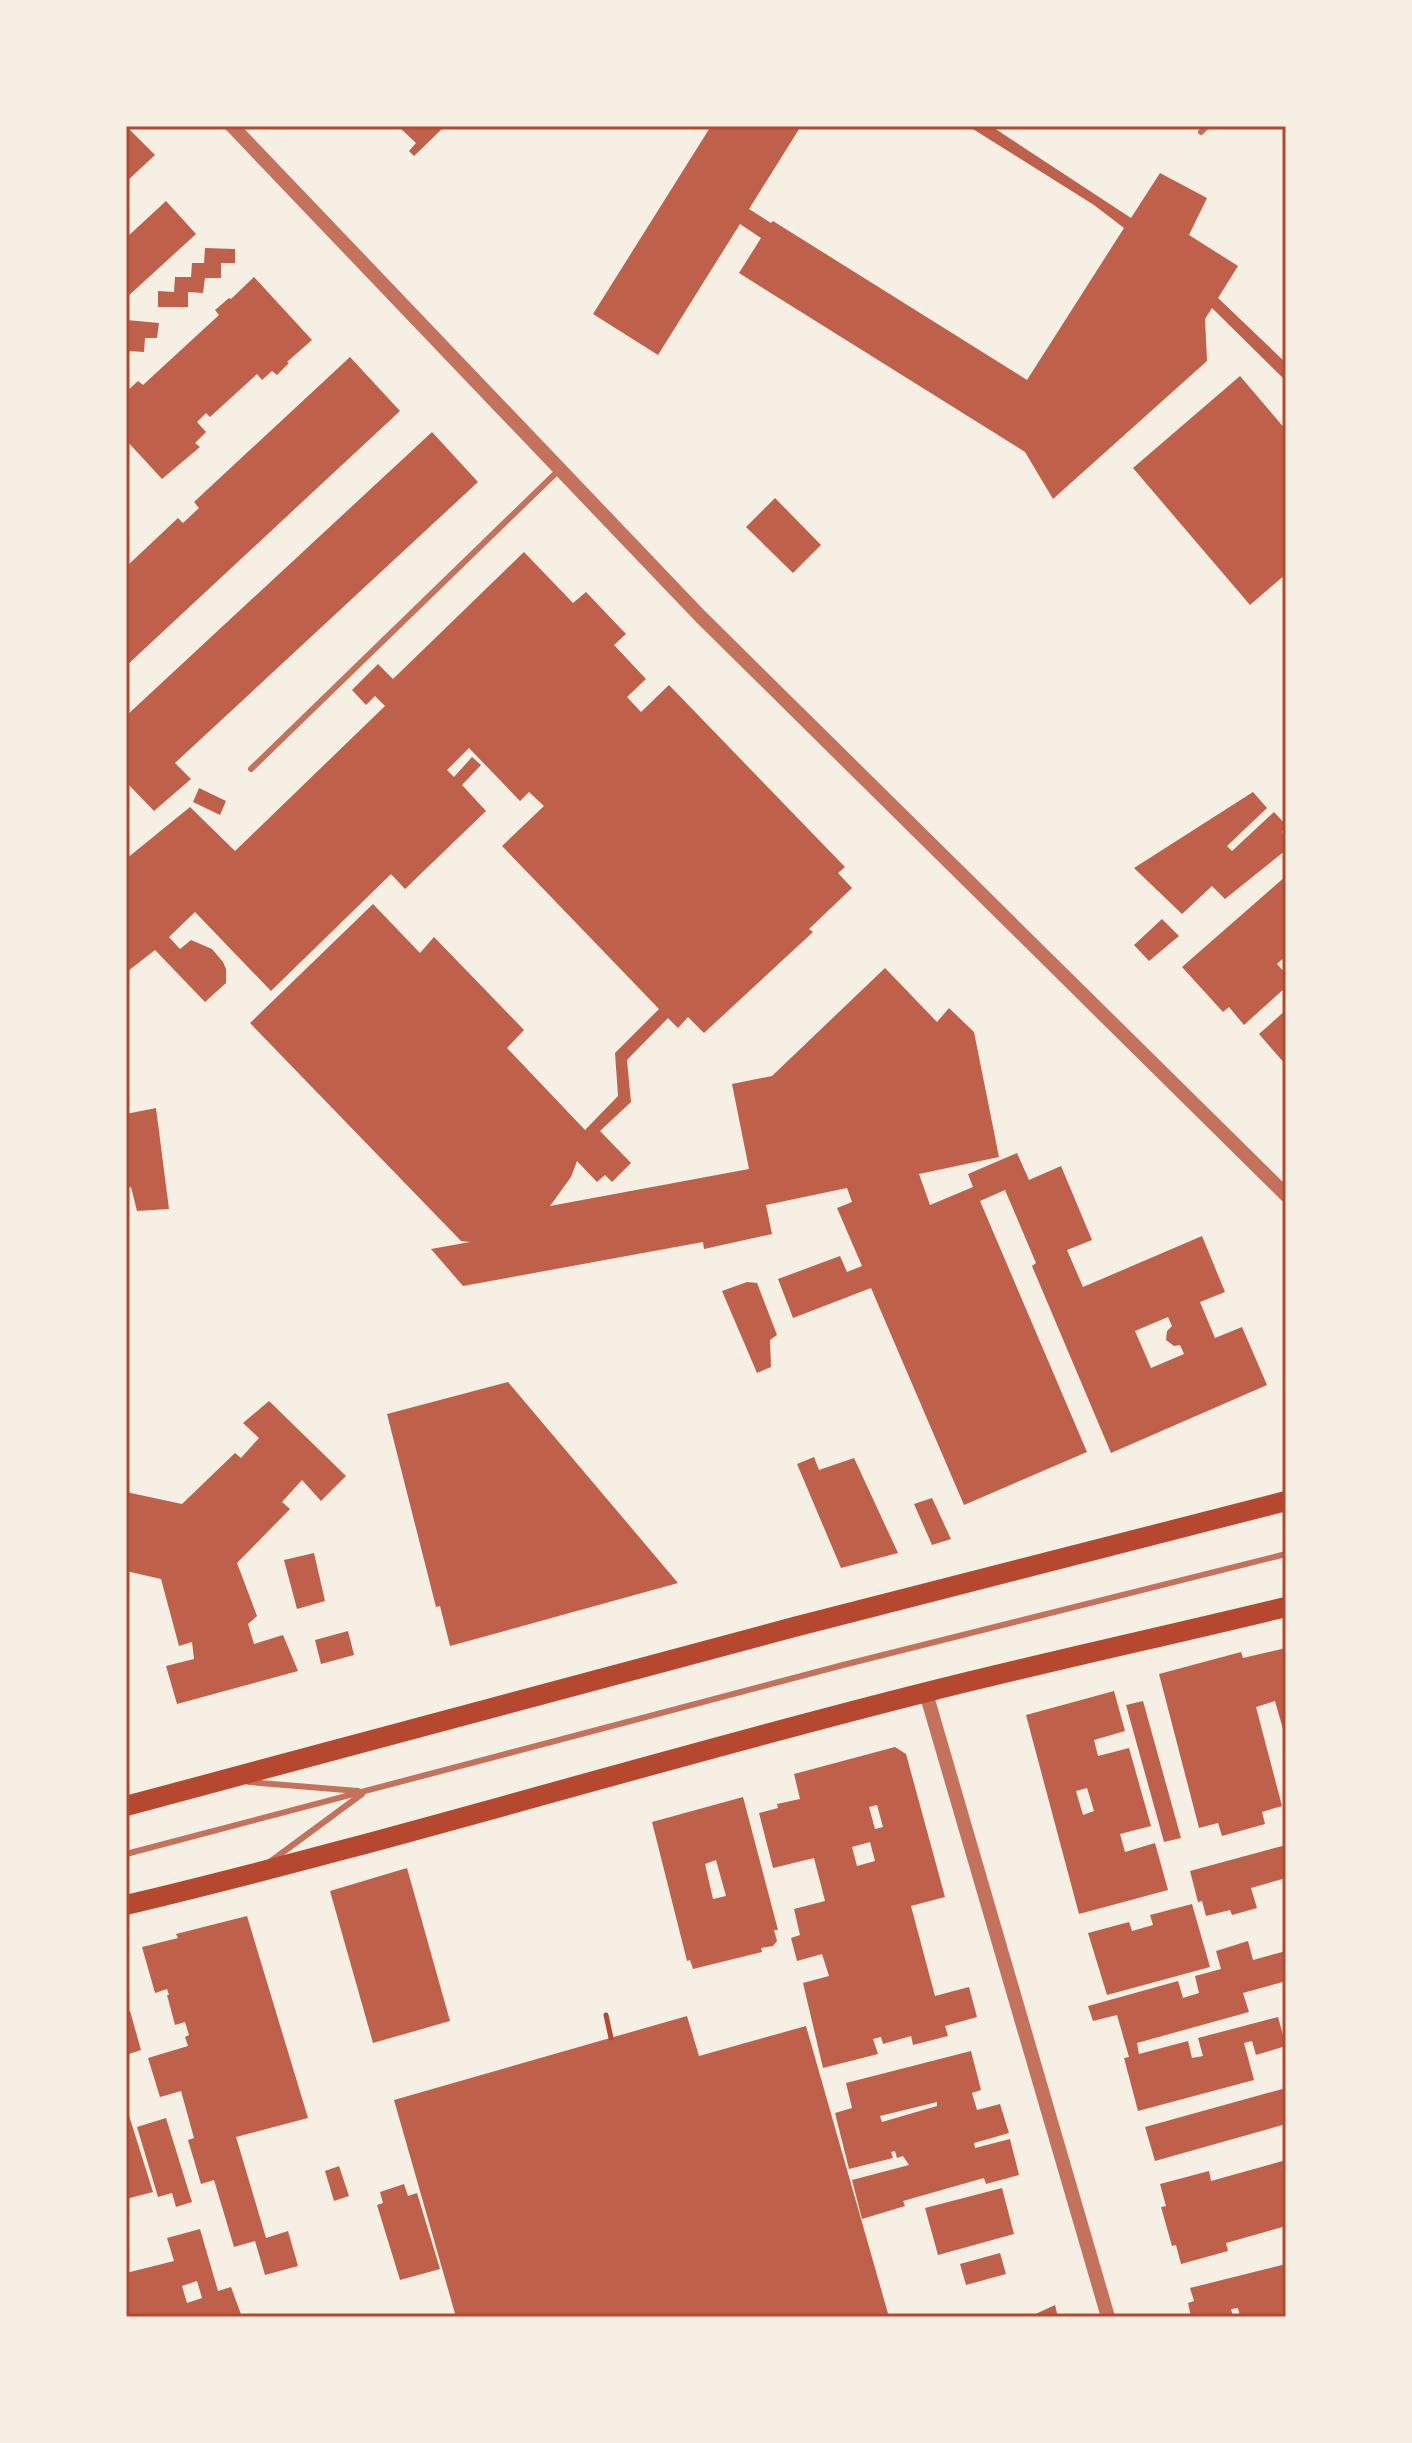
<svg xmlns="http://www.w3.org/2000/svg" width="1412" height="2443" font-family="'Source Serif 4',serif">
	<rect width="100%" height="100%" fill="#f6efe4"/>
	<g fill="#bf614a" fill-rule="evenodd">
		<polygon points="126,126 155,155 126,182"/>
		<polygon points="398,126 445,126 414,156 409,151 416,143"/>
		<polygon points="711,126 801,126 749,209 771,223 773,221 1027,380 1124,228 1094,205 968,126 991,126 1131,218 1160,173 1207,198 1189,235 1238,266 1218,298 1286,363 1286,381 1212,308 1205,319 1207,361 1053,499 1025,452 739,273 761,238 740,224 658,355 593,314"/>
		<polygon points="166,201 196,234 126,298 126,238"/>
		<polygon points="205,248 235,249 235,263 221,263 221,278 205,278 203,293 188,292 188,307 158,307 158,291 174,292 175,277 191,277 192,263 204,263"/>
		<polygon points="254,277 312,340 287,362 289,363 277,375 272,371 262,380 257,374 210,417 206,413 197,422 206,432 195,443 200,447 162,479 126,440 126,392 138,381 143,385 219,315 215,310 229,298 231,299"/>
		<polygon points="127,320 159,323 157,338 145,338 144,352 129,351 128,362 126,362"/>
		<polygon points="350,357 400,411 126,666 126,567 178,518 183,523 199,508 194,502"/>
		<polygon points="1240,376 1286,430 1286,574 1250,605 1133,468"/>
		<polygon points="432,432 478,482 175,763 191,779 154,811 126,782 126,716"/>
		<polygon points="775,498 821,545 793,573 746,527"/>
		<path d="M 524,552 L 573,603 L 586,592 L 626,634 L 614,645 L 646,679 L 627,697 L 641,712 L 669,685 L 845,867 L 838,873 L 852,888 L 809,929 L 813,932 L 704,1033 L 688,1017 L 678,1028 L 668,1018 L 627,1060 L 631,1102 L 600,1131 L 631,1163 L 612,1182 L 605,1175 L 597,1182 L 577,1161 L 571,1177 L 550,1206 L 749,1169 L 732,1084 L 772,1076 L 885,968 L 937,1022 L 949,1008 L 974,1032 L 999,1157 L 919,1174 L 930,1205 L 973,1187 L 968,1174 L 1017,1153 L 1029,1180 L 1061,1166 L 1092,1240 L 1067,1250 L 1083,1287 L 1202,1236 L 1225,1292 L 1200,1302 L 1215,1338 L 1242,1327 L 1267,1385 L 1111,1453 L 1032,1266 L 1036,1263 L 1005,1190 L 980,1201 L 1087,1452 L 964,1505 L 871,1288 L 793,1318 L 778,1279 L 840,1256 L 847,1272 L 862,1266 L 837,1208 L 852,1202 L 847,1188 L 766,1205 L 772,1234 L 704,1249 L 703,1242 L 463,1286 L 431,1249 L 470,1242 L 461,1241 L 250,1023 L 373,904 L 420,953 L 434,937 L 524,1030 L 507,1048 L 585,1130 L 618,1096 L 615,1053 L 659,1009 L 502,846 L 544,806 L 529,792 L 520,801 L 469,748 L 447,770 L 454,777 L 472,757 L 481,765 L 462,785 L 486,811 L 405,889 L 391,874 L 271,991 L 195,912 L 169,937 L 180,949 L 191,940 L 212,949 L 223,962 L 226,969 L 226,983 L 205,1002 L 155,950 L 128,971 L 126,969 L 126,859 L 190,807 L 235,851 L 385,706 L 375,696 L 366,705 L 352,690 L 378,664 L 393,679 ZM 1168,1317 L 1172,1326 L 1167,1331 L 1166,1340 L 1174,1346 L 1180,1345 L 1184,1354 L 1151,1368 L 1135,1331 Z"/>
		<polygon points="199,788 226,801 220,815 193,802"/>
		<polygon points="1253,792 1267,808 1227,846 1232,851 1274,812 1286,825 1282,832 1286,836 1286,850 1225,899 1212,886 1182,914 1134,868"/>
		<polygon points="1286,876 1286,956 1277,964 1286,974 1286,987 1244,1025 1229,1007 1223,1012 1182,967"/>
		<polygon points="1162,919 1179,936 1149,961 1134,945"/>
		<polygon points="1286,1010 1286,1065 1259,1034"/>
		<polygon points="156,1108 169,1209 137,1211 131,1187 126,1188 126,1114"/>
		<polygon points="747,1282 757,1283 777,1335 770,1340 771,1367 757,1373 722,1291"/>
		<polygon points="508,1382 678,1583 450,1646 440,1606 436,1607 387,1414"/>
		<polygon points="269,1401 346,1476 321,1501 302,1480 282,1502 290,1509 237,1563 257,1616 248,1624 254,1644 283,1635 298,1671 177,1704 166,1666 194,1659 192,1642 179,1646 161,1579 126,1571 126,1492 182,1504 235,1453 241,1458 259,1438 243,1423"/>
		<polygon points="814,1457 819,1470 854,1458 898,1553 841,1568 797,1464"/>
		<polygon points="932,1498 951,1539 932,1545 914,1504"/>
		<polygon points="314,1553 325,1601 297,1609 284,1560"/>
		<polygon points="348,1631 354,1655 321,1664 315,1640"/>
		<polygon points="1286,1648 1286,1740 1275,1701 1256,1707 1282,1806 1262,1812 1265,1824 1222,1836 1218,1823 1199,1828 1159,1674 1241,1652 1243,1658"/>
		<path d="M 1114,1691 L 1125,1731 L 1094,1740 L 1098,1756 L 1129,1748 L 1151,1826 L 1120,1834 L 1125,1852 L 1155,1843 L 1168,1890 L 1079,1914 L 1026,1715 ZM 1087,1788 L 1094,1811 L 1083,1815 L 1076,1791 Z"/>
		<polygon points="1143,1701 1181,1838 1164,1842 1126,1705"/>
		<path d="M 895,1747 L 906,1754 L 945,1897 L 911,1906 L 935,1996 L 969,1987 L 977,2017 L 945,2026 L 948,2036 L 913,2045 L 911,2036 L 883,2044 L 881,2037 L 873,2039 L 878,2054 L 823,2068 L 803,1983 L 829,1976 L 822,1954 L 797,1961 L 791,1938 L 800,1935 L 794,1909 L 825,1901 L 814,1858 L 773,1868 L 759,1813 L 778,1808 L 777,1804 L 800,1799 L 794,1774 ZM 877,1805 L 883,1827 L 875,1829 L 869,1807 ZM 870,1842 L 875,1861 L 857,1866 L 852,1847 Z"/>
		<path d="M 743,1797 L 778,1930 L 774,1930 L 777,1941 L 773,1946 L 761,1948 L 762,1952 L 693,1969 L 690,1960 L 687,1961 L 652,1822 ZM 716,1860 L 726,1896 L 713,1899 L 705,1864 Z"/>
		<polygon points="1286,1845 1286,1878 1251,1888 1257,1908 1232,1915 1230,1910 1206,1916 1202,1901 1198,1902 1190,1871"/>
		<polygon points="407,1868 450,2021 373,2043 330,1891"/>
		<polygon points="1192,1904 1210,1967 1107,1995 1088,1933 1129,1922 1132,1931 1153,1925 1150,1915"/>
		<polygon points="247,1916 308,2118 236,2137 266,2238 288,2231 298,2266 265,2275 255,2241 234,2247 214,2180 201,2184 188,2140 194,2138 181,2091 160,2097 148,2058 188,2046 185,2037 189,2035 185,2022 175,2025 167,1995 169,1995 167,1989 155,1993 142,1947 178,1938 176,1934"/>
		<polygon points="1248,1941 1253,1960 1286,1951 1286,1981 1243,1993 1249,2012 1137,2043 1139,2054 1188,2041 1192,2058 1203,2056 1198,2038 1278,2017 1286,2046 1256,2055 1252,2041 1244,2043 1254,2080 1138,2111 1124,2058 1129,2057 1117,2015 1093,2021 1088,2006 1178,1981 1183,1998 1199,1993 1195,1976 1221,1969 1216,1951"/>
		<polygon points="130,2011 141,2050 126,2055 126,2012"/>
		<polygon points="687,2016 699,2056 806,2026 889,2317 456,2317 394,2100"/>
		<path d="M 971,2051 L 981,2090 L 972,2093 L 977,2110 L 1000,2104 L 1009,2133 L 974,2143 L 975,2148 L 1010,2139 L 1019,2175 L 986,2184 L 984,2178 L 903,2201 L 905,2206 L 862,2219 L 852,2180 L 909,2165 L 903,2156 L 897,2158 L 895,2151 L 891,2152 L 893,2158 L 849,2169 L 835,2113 L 852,2108 L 846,2083 ZM 937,2102 L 937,2106 L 882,2122 L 880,2116 Z"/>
		<polygon points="1286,2088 1286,2124 1155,2161 1145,2127"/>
		<polygon points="126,2106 153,2192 126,2199"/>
		<polygon points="166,2118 192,2202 176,2207 172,2193 158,2197 137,2127"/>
		<polygon points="1286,2160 1286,2226 1226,2243 1228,2251 1181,2264 1176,2245 1172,2246 1161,2207 1166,2206 1160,2184 1209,2171 1211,2181"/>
		<polygon points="339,2166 349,2196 334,2201 325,2171"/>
		<polygon points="404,2184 408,2196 417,2193 440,2269 400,2280 377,2205 383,2203 380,2192"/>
		<polygon points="1002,2188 1014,2234 938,2255 925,2208"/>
		<path d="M 200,2229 L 218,2291 L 231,2287 L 242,2317 L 126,2317 L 126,2273 L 174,2261 L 167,2238 ZM 197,2281 L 202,2298 L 187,2303 L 182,2286 Z"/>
		<polygon points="1000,2253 1006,2274 966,2285 960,2264"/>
		<polygon points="1286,2264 1286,2296 1283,2296 1286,2317 1240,2317 1238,2308 1231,2309 1233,2317 1191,2317 1188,2303 1194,2301 1190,2288"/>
		<polygon points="1055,2305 1058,2317 1029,2317"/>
	</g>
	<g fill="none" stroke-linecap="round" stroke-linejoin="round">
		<polyline stroke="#b5482f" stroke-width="5" points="606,2015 611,2038"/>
		<g stroke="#c5725c" stroke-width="6">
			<polyline points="1201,132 1207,126"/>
			<polyline points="251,769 560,469"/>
			<polyline points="249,1782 358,1791"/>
			<polyline points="126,1854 843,1665 1286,1554"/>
			<polyline points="271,1861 362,1794"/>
		</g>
		<g stroke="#c5725c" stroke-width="14">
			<polyline points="232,126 700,616 1286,1195"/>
			<polyline points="926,1693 1108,2317"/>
		</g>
		<g stroke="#b5482f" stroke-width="20">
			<polyline points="126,1806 794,1627 1286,1501"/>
			<path d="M 126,1905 C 395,1841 659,1759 927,1692 C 1046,1662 1166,1636 1286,1607"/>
		</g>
	</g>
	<rect width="1412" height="2443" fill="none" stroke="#f6efe4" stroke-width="256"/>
	<rect x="128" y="128" width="1156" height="2187" fill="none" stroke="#b5482f" stroke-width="3"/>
</svg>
